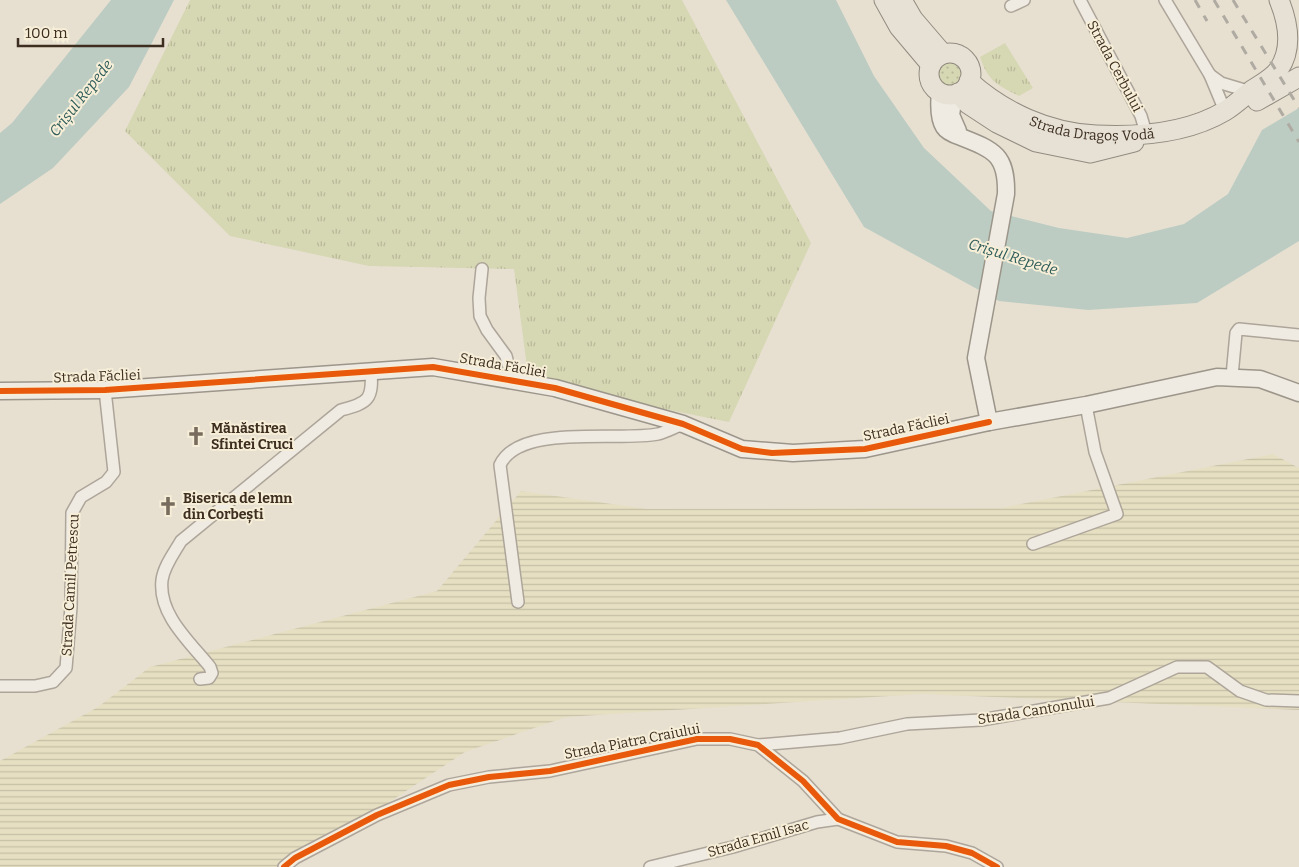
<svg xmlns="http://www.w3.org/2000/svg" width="1299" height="867" font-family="Bitter,serif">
	<defs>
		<pattern id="farmland-rules" width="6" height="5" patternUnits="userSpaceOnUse" patternTransform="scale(1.25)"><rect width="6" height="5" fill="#e6dfc2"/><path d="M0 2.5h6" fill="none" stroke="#c6c0a6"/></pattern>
		<pattern id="grass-dots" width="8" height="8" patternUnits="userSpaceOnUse" patternTransform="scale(1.25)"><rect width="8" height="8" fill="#d6d7b3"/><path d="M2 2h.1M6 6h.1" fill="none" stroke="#b9b99a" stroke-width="1.8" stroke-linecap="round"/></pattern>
		<pattern id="park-tufts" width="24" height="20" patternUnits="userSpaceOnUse" patternTransform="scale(1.25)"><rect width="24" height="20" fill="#d6d7b3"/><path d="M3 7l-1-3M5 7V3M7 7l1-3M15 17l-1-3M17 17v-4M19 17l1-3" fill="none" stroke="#b9b99a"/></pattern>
	</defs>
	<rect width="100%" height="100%" fill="#e7e0d1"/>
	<polygon fill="url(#farmland-rules)" points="1273,454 1299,468 1299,710 921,694 566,717 465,752 291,867 0,867 0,761 98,707 150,667 437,591 521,491 647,509 1001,508"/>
	<circle fill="url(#grass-dots)" cx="950" cy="74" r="13"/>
	<g fill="url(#park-tufts)">
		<polygon points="190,0 682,0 811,243 729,422 529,382 514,269 369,266 230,236 125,131"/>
		<path d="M 1005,43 L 1033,88 L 1019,96 C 997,85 988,81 980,57 Z"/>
	</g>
	<g fill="#bcccc2">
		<polygon points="111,0 174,0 129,87 53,168 0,204 0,133 12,123"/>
		<polygon points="726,0 836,0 874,76 924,148 991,211 1059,228 1127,238 1184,224 1228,194 1262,130 1299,108 1299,241 1197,303 1088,310 999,301 864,227"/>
	</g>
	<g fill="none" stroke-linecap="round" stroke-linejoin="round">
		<g stroke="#ada599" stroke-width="14">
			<g id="street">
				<polyline points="1080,0 1141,116 1146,133"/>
				<polyline points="1165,0 1210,75"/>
				<polyline points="1011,6 1024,0"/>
				<polyline points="1225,111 1210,75 1221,83 1251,92"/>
				<polyline points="482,269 479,298 480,316 487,330 506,356 512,379"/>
				<polyline points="1232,376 1236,333 1239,329 1299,335"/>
				<polyline points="1033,544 1117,514 1095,452 1086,405"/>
				<path d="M 518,602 L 500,465 C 519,423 620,442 658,434 C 666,432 675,427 683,424"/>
				<path d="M 200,679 L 209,678 L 212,673 L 210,667 C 191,643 158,615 162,580 C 164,566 174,553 181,541 L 341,410 C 369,403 373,399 371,370"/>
				<polyline points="0,686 35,686 53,682 66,668 71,607 72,513 81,497 106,482 114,472 105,390"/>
				<polyline points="758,745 840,738 907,724 981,720 1109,698 1177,667 1207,667 1240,691 1266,700 1299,701"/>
				<polyline points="284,867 295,858 377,815 449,785 489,777 550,771 697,739 730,739 758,745 803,781 838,819 897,842 946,846 972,853 997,867"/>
				<polyline points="650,867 733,847 817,822 838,819"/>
			</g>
		</g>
		<g stroke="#9c958a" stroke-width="19">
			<g id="secondary">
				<path d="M 940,92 C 939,102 938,118 944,127 C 947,132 955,135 961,137 C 994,150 1007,155 1006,194 L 976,358 L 989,422"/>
				<polyline points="954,95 951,115 958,131"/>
				<polyline points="0,391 105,390 433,367 555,388 683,424 742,449 793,453 865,449 989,422 1086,405 1217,377 1260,379 1299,393"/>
			</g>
		</g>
		<g stroke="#928b80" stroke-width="21">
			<g id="primary">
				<polyline points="884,0 899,27 931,65"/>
				<polyline points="902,0 913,19 943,54"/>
				<circle cx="950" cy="74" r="21"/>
				<path id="s1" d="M 969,81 C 1003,112 1049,133 1096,135 C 1138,137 1188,133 1225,111 C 1235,105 1243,97 1252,90 C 1261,84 1273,78 1279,69 C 1293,48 1288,22 1279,0"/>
				<polyline points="958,93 968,104 997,123 1036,142 1090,153 1134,142"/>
				<polyline points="1257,101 1299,77"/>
			</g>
		</g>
		<use href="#street" stroke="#efebe3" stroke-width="11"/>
		<use href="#secondary" stroke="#efebe3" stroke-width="16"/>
		<use href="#primary" stroke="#e6e1d4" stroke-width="19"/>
		<g stroke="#afaaa2" stroke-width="3" stroke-dasharray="9 9" stroke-linecap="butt">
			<polyline points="1195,0 1207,21"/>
			<polyline points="1214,0 1299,142"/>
			<polyline points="1233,0 1299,108"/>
		</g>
		<g stroke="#f7eed8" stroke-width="9">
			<g id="cycleway">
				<polyline points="0,391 105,390 433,367 555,388 683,424 742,449 772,453 865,449 989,422"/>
				<polyline points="284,867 295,858 377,815 449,785 489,777 550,771 697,739 730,739 758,745 803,781 838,819 897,842 946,846 972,853 997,867"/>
			</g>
		</g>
		<use href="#cycleway" stroke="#e8590c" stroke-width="6"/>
	</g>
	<defs>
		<g id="church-bare" transform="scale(1.5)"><path d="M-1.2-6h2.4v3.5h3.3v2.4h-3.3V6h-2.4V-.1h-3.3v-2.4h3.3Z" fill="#786c5e" stroke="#f7eed8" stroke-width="2.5" paint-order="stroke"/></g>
	</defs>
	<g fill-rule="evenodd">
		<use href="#church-bare" x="196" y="436"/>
		<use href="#church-bare" x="168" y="506"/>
	</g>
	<g text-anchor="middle" stroke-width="4" stroke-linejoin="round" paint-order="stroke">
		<g font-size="14" fill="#3d2e20" stroke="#f7eed8">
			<text transform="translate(1115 66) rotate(62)" y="5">Strada Cerbului</text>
			<text dy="5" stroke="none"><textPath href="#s1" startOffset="136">Strada Dragoș Vodă</textPath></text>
			<text transform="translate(503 365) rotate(10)" y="5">Strada Făcliei</text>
			<text transform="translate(97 376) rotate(-2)" y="5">Strada Făcliei</text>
			<text transform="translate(906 427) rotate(-12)" y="5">Strada Făcliei</text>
			<text transform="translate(70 585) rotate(-87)" y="5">Strada Camil Petrescu</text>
			<text transform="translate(1036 710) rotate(-9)" y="5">Strada Cantonului</text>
			<text transform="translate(632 741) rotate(-11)" y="5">Strada Piatra Craiului</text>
			<text transform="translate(758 838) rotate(-16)" y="5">Strada Emil Isac</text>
		</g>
		<g font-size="14" font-weight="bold" fill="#3d2e20" stroke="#f7eed8" text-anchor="start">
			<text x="211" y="433">Mănăstirea<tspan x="211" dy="16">Sfintei Cruci</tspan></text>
			<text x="183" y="503">Biserica de lemn<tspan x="183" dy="16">din Corbești</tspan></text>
		</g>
		<g font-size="15" font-style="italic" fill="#2f5d5a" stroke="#f7eed8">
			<text transform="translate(81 98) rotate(-52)" y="5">Crișul Repede</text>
			<text transform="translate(1013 257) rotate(17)" y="5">Crișul Repede</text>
		</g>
	</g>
	<path d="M18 38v8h145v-8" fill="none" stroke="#3d2e20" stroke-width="2.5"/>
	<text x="25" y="38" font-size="15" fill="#3d2e20" stroke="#f7eed8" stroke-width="4" paint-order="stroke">100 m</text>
</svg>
